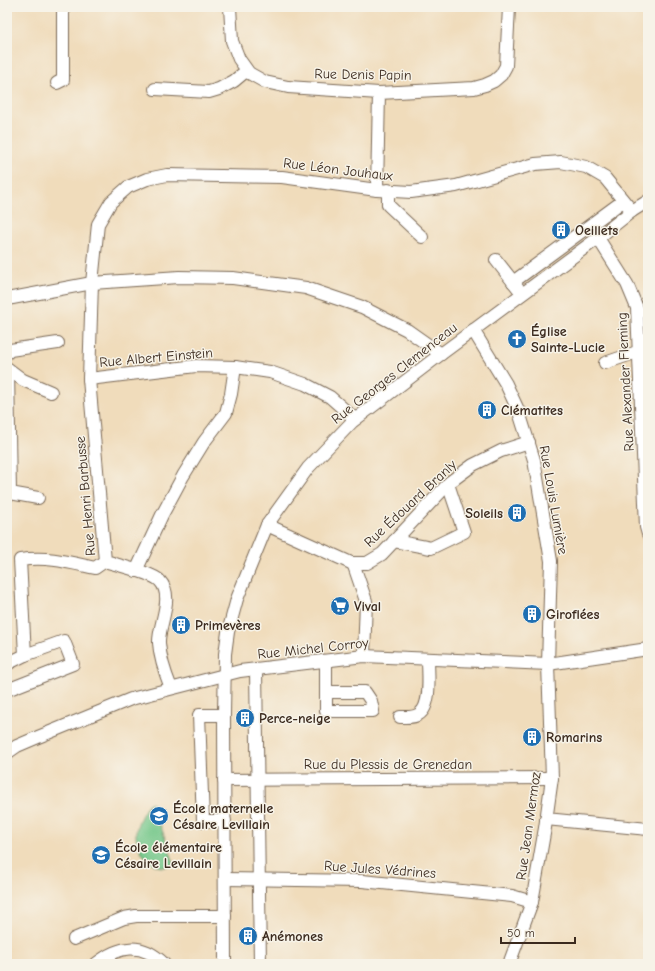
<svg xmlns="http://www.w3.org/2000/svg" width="655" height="971" font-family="'Comic Neue',sans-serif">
	<rect width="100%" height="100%" fill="#f7f3e8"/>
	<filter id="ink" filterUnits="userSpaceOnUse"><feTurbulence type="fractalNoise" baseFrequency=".025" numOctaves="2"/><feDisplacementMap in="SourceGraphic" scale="8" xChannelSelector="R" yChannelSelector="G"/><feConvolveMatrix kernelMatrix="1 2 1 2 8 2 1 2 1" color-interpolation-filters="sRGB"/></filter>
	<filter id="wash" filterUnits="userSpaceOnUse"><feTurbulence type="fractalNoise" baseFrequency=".012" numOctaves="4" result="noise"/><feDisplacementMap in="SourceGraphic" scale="16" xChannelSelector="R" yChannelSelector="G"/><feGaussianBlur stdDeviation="0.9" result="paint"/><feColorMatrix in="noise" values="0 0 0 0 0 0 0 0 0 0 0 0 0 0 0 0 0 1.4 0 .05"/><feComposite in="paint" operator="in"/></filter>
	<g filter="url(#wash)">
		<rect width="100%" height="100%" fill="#f0dcbb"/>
		<path fill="#75c78a" stroke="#587854" d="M 152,802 L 174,863 C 172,864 168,866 165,867 C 150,868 137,850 136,836 C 135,825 143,813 148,804 Z"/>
	</g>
	<g filter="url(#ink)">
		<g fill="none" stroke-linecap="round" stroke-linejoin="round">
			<g stroke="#7a6855" stroke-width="14">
				<g id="minor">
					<polyline points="230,7 232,41 239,59 249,73 265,82 288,87 379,93 474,88 485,85 494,81 501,75 506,66 509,7"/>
					<polyline points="57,83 63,80 63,7"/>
					<polyline points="155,89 209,92 219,89 234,81 246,71"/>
					<polyline points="377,190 379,93"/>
					<polyline points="388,190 388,205 422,237"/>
					<polyline points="598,238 627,284 637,308 646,527 648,534"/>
					<polyline points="496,260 518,288"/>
					<polyline points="513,282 623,201"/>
					<polyline points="7,299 92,283 179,277 233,278 306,288 362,307 407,330 441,354"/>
					<polyline points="473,330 506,384 519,412 534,460 551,561 548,664 552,778 545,828 532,902 509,964"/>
					<polyline points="7,353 10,350 58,343"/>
					<polyline points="605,363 640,351"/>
					<polyline points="7,368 23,380 51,392"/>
					<polyline points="8,369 10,493 38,498"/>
					<polyline points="89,379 196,366 235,367 270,372 305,384 330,397 355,419"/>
					<polyline points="267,525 351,563 367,563 382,554 450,482 473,465 501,451 529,442"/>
					<polyline points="394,541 431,548 464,532 448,484"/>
					<polyline points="353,563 366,601 364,656"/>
					<polyline points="136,571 162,515 183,476 204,442 226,413 231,394 235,367"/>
					<path d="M 326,661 C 326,678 326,695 326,711 L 373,711 L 371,701 L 365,692 L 326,692"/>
					<path d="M 7,664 L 25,655 L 20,560 C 48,556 68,562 95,568 L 105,561"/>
					<polyline points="256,669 260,964"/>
					<path d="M 171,688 C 165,673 160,659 159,643 C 158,625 175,597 160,581 C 153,573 117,565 105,561 L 89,379 L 92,283 L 98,224 L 111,202 L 128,187 L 147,179 L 167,175 L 282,177 L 377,190 L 411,192 L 456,186 L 535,164 L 561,162 L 586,167 L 605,178 L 632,211"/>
					<polyline points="7,690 73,664 64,641 25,655"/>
					<polyline points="224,715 199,715 203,821 225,821"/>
					<path d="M 400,717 C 406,717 414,718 419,714 C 432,706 428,673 428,659"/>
					<polyline points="7,753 17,746 38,737 131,699 240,671 364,656 548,664 648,649"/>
					<polyline points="224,780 552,778"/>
					<polyline points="546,819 648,829"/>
					<polyline points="225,879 362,881 512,896 532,902"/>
					<polyline points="74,939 124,918 136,916 225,916"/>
					<path d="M 96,964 C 119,945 142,942 164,964"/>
					<polyline points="225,964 224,715 225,654 228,632 237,599 267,525 308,468 352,422 437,357 598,238 632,211 648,201"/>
				</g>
			</g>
			<use href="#minor" stroke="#fff" stroke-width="12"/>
		</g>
	</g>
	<defs>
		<g id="building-disc" transform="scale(1)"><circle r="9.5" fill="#1f6fb2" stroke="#f7f3e8"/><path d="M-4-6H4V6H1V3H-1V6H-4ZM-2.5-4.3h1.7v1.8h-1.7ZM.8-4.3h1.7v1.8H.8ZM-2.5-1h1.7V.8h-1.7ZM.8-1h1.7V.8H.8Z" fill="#fff"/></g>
		<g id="church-disc" transform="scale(1)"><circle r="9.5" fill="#1f6fb2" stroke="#f7f3e8"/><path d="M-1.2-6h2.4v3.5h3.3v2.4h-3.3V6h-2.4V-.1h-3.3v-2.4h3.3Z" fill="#fff"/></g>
		<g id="supermarket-disc" transform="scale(1)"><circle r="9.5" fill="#1f6fb2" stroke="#f7f3e8"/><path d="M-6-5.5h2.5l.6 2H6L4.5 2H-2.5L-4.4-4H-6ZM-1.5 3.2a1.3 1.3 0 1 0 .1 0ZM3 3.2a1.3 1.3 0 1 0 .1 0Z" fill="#fff"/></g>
		<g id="school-disc" transform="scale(1)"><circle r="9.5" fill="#1f6fb2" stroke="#f7f3e8"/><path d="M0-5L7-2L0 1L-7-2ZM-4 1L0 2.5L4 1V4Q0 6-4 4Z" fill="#fff"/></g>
	</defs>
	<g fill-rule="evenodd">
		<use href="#building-disc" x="561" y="230"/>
		<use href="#church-disc" x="517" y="339"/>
		<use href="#building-disc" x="487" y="410"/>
		<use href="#building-disc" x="517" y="513"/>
		<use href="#supermarket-disc" x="340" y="606"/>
		<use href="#building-disc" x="532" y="614"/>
		<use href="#building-disc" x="181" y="625"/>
		<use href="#building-disc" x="245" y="718"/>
		<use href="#building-disc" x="532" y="737"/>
		<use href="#school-disc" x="159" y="816"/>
		<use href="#school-disc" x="101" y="855"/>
		<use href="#building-disc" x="248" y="936"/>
	</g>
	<g text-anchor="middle" stroke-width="3" stroke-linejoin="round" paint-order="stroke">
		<g font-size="14" fill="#3b2a1e" stroke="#f7f3e8">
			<text transform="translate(363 74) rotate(1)" y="5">Rue Denis Papin</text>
			<text transform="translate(338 169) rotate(7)" y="5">Rue Léon Jouhaux</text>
			<text transform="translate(156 357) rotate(-5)" y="5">Rue Albert Einstein</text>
			<text transform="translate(394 373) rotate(-38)" y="5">Rue Georges Clemenceau</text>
			<text transform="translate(625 382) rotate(-93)" y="5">Rue Alexander Fleming</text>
			<text transform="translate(85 496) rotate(-95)" y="5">Rue Henri Barbusse</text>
			<text transform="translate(554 500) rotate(80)" y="5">Rue Louis Lumière</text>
			<text transform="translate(410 503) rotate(-43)" y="5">Rue Édouard Branly</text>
			<text transform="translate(313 648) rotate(-6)" y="5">Rue Michel Corroy</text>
			<text x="388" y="769">Rue du Plessis de Grenedan</text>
			<text transform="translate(528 826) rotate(-82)" y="5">Rue Jean Mermoz</text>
			<text transform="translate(380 869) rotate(4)" y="5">Rue Jules Védrines</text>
		</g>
		<g font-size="14" font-weight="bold" fill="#3b2a1e" stroke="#f7f3e8" text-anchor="start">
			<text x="575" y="235">Oeillets</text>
			<text x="531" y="336">Église<tspan x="531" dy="16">Sainte-Lucie</tspan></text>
			<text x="501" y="415">Clématites</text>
			<text x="503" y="518" text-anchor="end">Soleils</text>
			<text x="354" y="611">Vival</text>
			<text x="546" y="619">Giroflées</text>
			<text x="195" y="630">Primevères</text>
			<text x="259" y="723">Perce-neige</text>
			<text x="546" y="742">Romarins</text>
			<text x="173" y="813">École maternelle<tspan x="173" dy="16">Césaire Levillain</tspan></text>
			<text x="115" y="852">École élémentaire<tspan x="115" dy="16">Césaire Levillain</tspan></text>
			<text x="262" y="941">Anémones</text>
		</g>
	</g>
	<rect width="655" height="971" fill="none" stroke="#f7f3e8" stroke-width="24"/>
	<path d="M501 937v6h74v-6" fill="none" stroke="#3b2a1e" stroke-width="2"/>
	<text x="507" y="937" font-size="12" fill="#3b2a1e" stroke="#f7f3e8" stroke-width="3" paint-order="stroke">50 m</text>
</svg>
